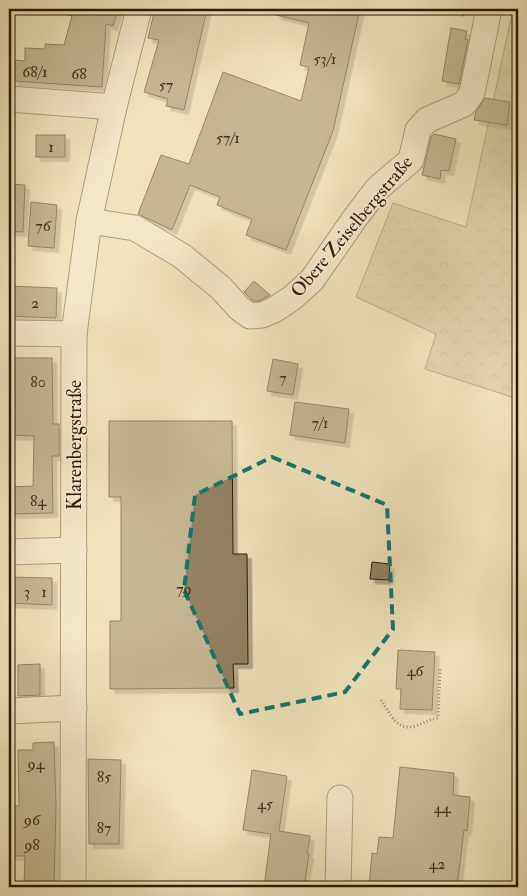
<svg xmlns="http://www.w3.org/2000/svg" width="527" height="896" font-family="'IM FELL Double Pica',serif">
	<defs>
		<pattern id="forest-crowns" width="20" height="18" patternUnits="userSpaceOnUse" patternTransform="scale(1.25)"><rect width="20" height="18" fill="#d0c19c"/><path d="M2 6a3 3 0 1 1 6 0M12 15a3 3 0 1 1 6 0" fill="none" stroke="#b3a585"/></pattern>
		<filter id="shadow"><feDropShadow dx="4.5" dy="4.5" stdDeviation="0" flood-color="#0004"/></filter>
	</defs>
	<rect width="100%" height="100%" fill="#f1e4bc"/>
	<filter id="stains"><feTurbulence type="fractalNoise" baseFrequency=".004" numOctaves="4"/><feColorMatrix values="0 0 0 0 .2 0 0 0 0 .09 0 0 0 0 .02 0 0 0 .5 -.17"/></filter>
	<radialGradient id="worn" r=".72"><stop offset=".6" stop-color="#630" stop-opacity="0"/><stop offset="1" stop-color="#630" stop-opacity=".3"/></radialGradient>
	<polygon fill="url(#forest-crowns)" stroke="#7f6c4e" points="513,9 518,9 518,399 425,369 436,334 356,297 393,203 466,227"/>
	<g fill="#938262" stroke="#2e1700" filter="url(#shadow)">
		<polygon points="69,9 118,9 113,26 106,24 102,87 13,81 15,60 25,61 25,48 45,49 45,44 64,45 72,16 68,15"/>
		<polygon points="155,9 207,9 184,110 166,106 168,99 144,92 159,40 148,38"/>
		<polygon points="277,9 360,9 333,131 286,250 246,235 252,219 217,205 220,197 190,185 172,230 138,214 161,155 189,164 223,72 301,101 309,67 300,65 309,23 276,15"/>
		<polygon points="451,28 467,31 465,39 468,40 459,84 442,81"/>
		<polygon points="485,98 510,102 507,125 474,120 476,112"/>
		<polygon points="434,134 456,139 449,171 441,170 440,179 422,175 431,137"/>
		<rect x="36" y="135" width="29" height="22"/>
		<polygon points="9,184 25,185 23,232 9,231"/>
		<polygon points="31,202 57,205 54,248 28,246"/>
		<polygon points="254,281 270,295 259,301 254,301 249,297 244,292"/>
		<polygon points="9,286 57,288 56,318 9,316"/>
		<polygon points="9,358 52,358 53,424 59,424 59,456 52,456 53,513 9,514 9,487 33,486 34,436 9,435"/>
		<polygon points="273,359 298,364 293,395 267,391"/>
		<polygon points="295,402 349,409 345,443 290,435"/>
		<polygon points="109,421 232,421 233,554 247,554 248,664 233,664 234,688 110,689 110,621 121,621 121,497 109,497"/>
		<polygon points="372,562 390,564 389,580 370,579"/>
		<polygon points="9,577 52,578 52,605 9,603"/>
		<polygon points="398,650 435,652 432,710 400,709 401,689 396,689"/>
		<polygon points="40,664 40,695 18,696 18,665"/>
		<polygon points="54,742 56,806 54,887 24,887 25,856 9,856 9,806 19,806 18,750 33,750 33,743"/>
		<polygon points="88,759 121,760 119,844 89,844"/>
		<polygon points="400,767 454,773 453,795 470,797 467,831 464,830 457,887 369,887 372,853 377,854 379,837 393,838"/>
		<polygon points="252,770 287,776 279,831 310,836 307,854 309,854 304,887 264,887 271,834 243,830"/>
	</g>
	<g fill="none" stroke-linecap="round" stroke-linejoin="round">
		<g stroke="#5f4a2f" stroke-width="27">
			<g id="street">
				<polyline points="9,99 114,107"/>
				<polyline points="89,221 135,228 182,256 221,288 239,308 250,316 262,315 274,310 292,298 312,280 355,218 378,188 411,160 418,130 427,120 464,104 472,93 489,9"/>
				<polyline points="9,333 74,334"/>
				<polyline points="9,552 74,550"/>
				<polyline points="9,711 74,708"/>
				<polyline points="73,887 74,334 89,221 114,107 139,9"/>
				<polyline points="338,887 340,798"/>
			</g>
		</g>
		<g stroke="#2e1700" stroke-width="3" stroke-dasharray="1 2.5" stroke-linecap="butt">
			<polyline points="460,9 464,17"/>
			<path d="M 381,700 C 390,713 397,732 415,726 C 424,723 428,720 438,718 L 440,669"/>
		</g>
		<use href="#street" stroke="#f6edd3" stroke-width="25"/>
	</g>
	<path d="M0 0H527V896H0ZM 272,457 L 387,505 L 393,629 L 345,692 L 240,714 L 184,590 L 195,495 Z" fill="#f1e4bc" fill-opacity=".55" fill-rule="evenodd"/>
	<path fill="none" stroke="#0f766e" stroke-width="4" stroke-dasharray="10 6" stroke-linejoin="round" d="M 272,457 L 387,505 L 393,629 L 345,692 L 240,714 L 184,590 L 195,495 Z"/>
	<g text-anchor="middle" stroke-width="4" stroke-linejoin="round" paint-order="stroke">
		<g font-size="16" fill="#473218">
			<text x="325" y="64">53/1</text>
			<text x="35" y="77">68/1</text>
			<text x="79" y="79">68</text>
			<text x="166" y="90">57</text>
			<text x="228" y="143">57/1</text>
			<text x="51" y="152">1</text>
			<text x="43" y="231">76</text>
			<text x="35" y="308">2</text>
			<text x="283" y="383">7</text>
			<text x="38" y="387">80</text>
			<text x="320" y="428">7/1</text>
			<text x="38" y="506">84</text>
			<text x="184" y="594">79</text>
			<text x="27" y="597">3</text>
			<text x="44" y="597">1</text>
			<text x="415" y="676">46</text>
			<text x="36" y="769">94</text>
			<text x="104" y="782">85</text>
			<text x="265" y="809">45</text>
			<text x="442" y="813">44</text>
			<text x="32" y="825">96</text>
			<text x="104" y="833">87</text>
			<text x="32" y="850">98</text>
			<text x="437" y="869">42</text>
		</g>
		<g font-size="19" fill="#2e1700" stroke="#f6edd3">
			<text transform="translate(351 226) rotate(-50)" y="7">Obere Zeiselbergstraße</text>
			<text transform="translate(74 445) rotate(-90)" y="7">Klarenbergstraße</text>
		</g>
	</g>
	<rect width="527" height="896" fill="none" stroke="#f1e4bc" stroke-width="30"/>
	<rect x="10" y="10" width="507" height="876" fill="none" stroke="#2e1700" stroke-width="2.5"/>
	<rect x="15" y="15" width="497" height="866" fill="none" stroke="#2e1700"/>
	<rect width="100%" height="100%" filter="url(#stains)"/>
	<rect width="100%" height="100%" fill="url(#worn)"/>
</svg>
